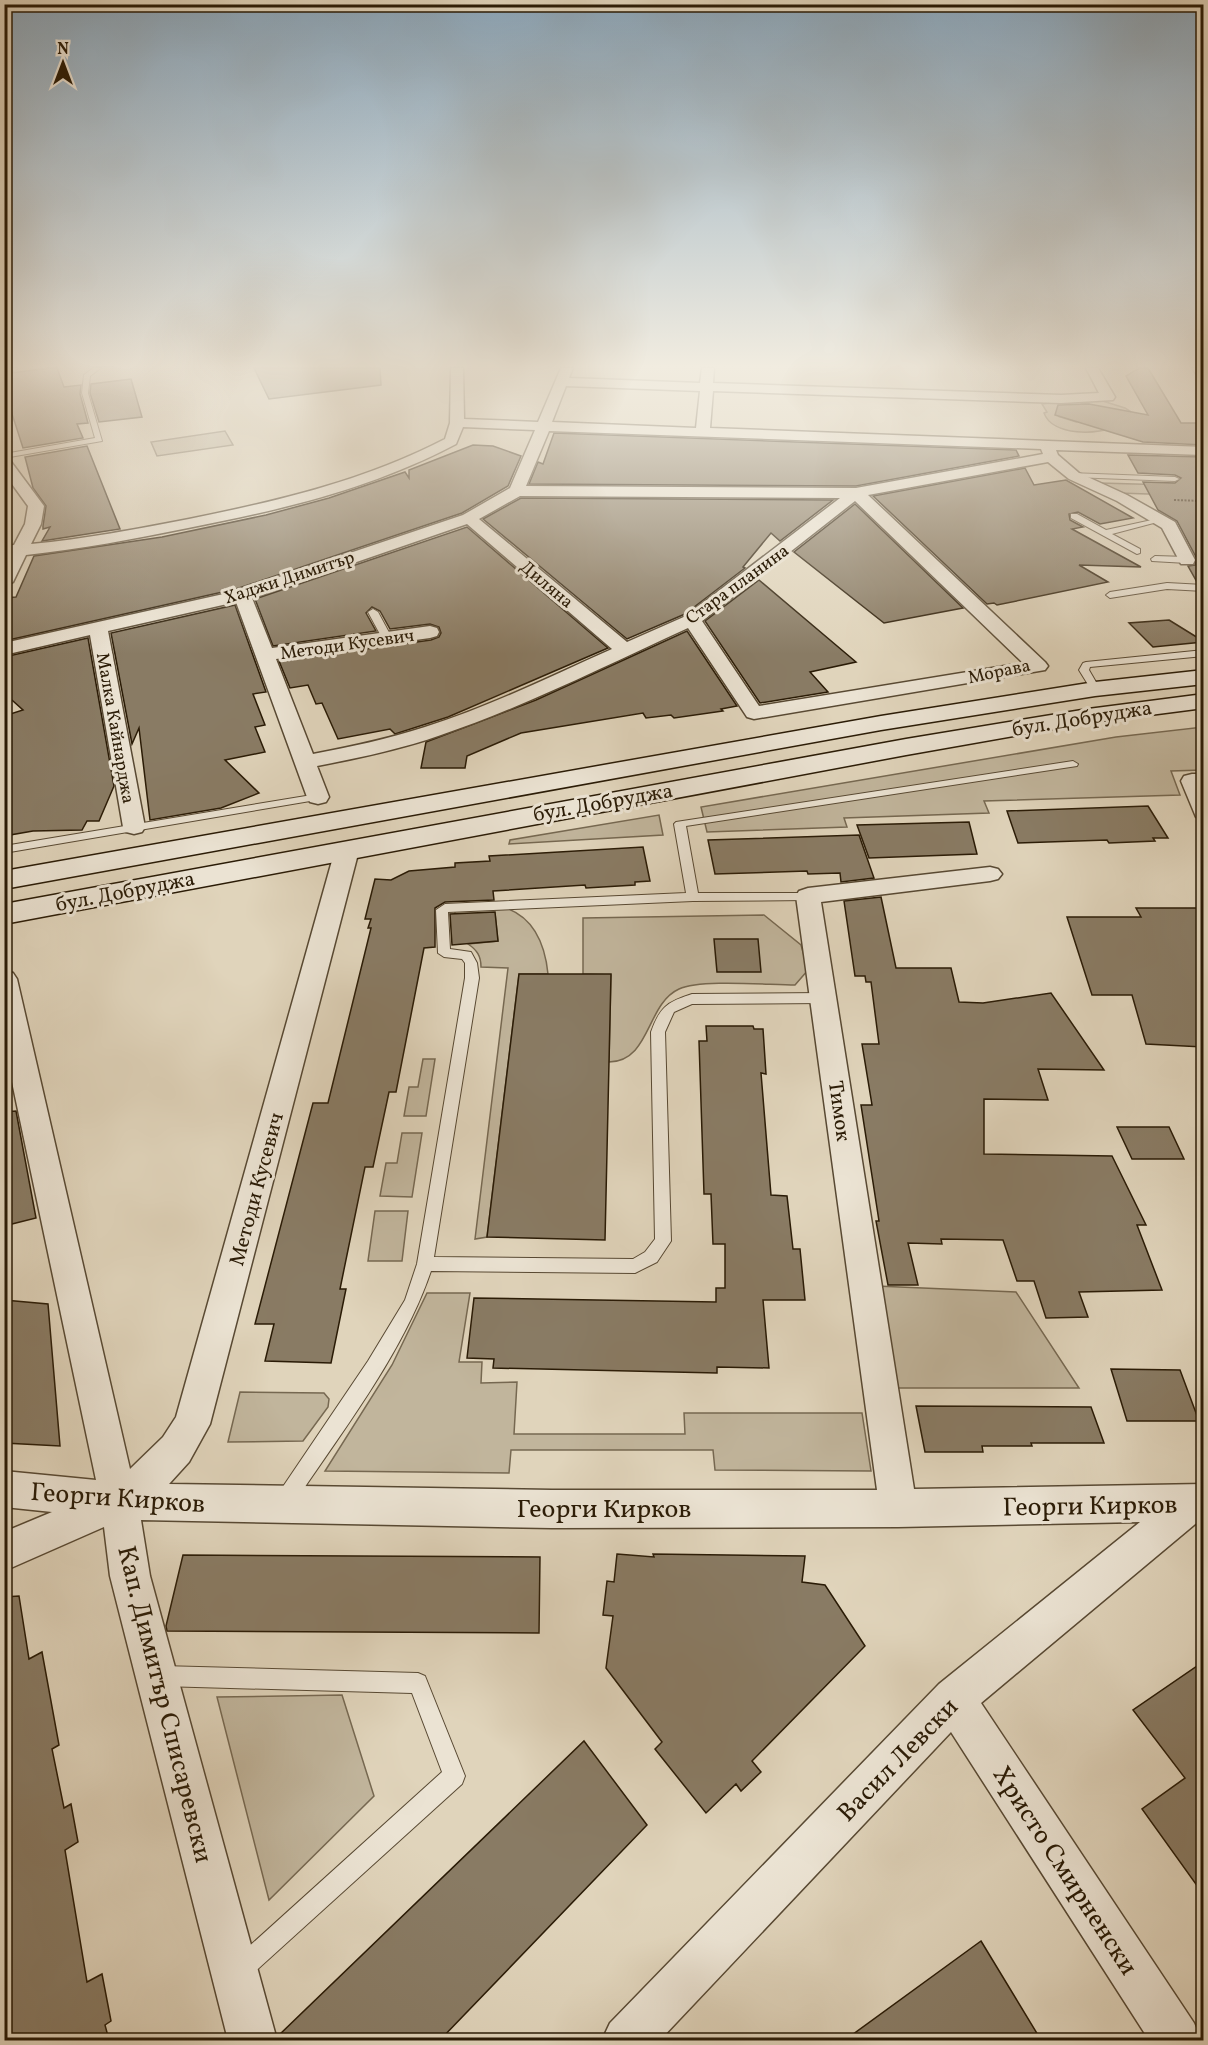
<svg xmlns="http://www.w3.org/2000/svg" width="1208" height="2045" font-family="Vollkorn,serif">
	<rect width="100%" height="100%" fill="#e0d4bb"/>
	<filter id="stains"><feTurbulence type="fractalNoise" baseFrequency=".00333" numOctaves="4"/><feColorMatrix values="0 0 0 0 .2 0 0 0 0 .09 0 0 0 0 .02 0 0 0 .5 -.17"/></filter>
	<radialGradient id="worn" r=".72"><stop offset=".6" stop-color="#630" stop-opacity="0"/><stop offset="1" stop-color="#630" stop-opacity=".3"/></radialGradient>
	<g fill="#c1b59c" stroke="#766851" stroke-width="1.5" fill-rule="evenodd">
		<path d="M 1093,398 L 1125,408 L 1133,413 C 1128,417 1123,423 1118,425 C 1099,436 1052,436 1044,413 L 1047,412 L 1042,404 ZM 1082,403 L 1096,406 L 1083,419 L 1076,422 L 1060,417 L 1074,411 Z"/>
		<polygon points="225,431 233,445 157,456 151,442"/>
		<polygon points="1100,483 1170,485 1177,495 1118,493"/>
		<polygon points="1203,727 1203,770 1171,771 1180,795 984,801 989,813 844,818 847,827 707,832 701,807 1116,737"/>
		<polygon points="659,815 663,835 509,844 510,840"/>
		<path d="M 503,907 C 533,916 545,944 548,974 L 519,974 L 487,1237 L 475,1239 L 508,968 L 481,967 C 481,956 477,950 468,944 L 498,941 L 495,913 L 455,916 L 455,912 L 458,910 Z"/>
		<path d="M 764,915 L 801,945 L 808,970 L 795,985 C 768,985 701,979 679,989 C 646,1004 651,1061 609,1062 L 611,975 L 583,974 L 583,918 Z"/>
		<polygon points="423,1059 435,1059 426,1116 404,1116 409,1087 418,1087"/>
		<polygon points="402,1133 422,1133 412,1197 380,1196 386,1163 397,1163"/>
		<polygon points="375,1211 408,1211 402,1261 368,1261"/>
		<polygon points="876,1286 1016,1292 1079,1388 898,1388"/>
		<polygon points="427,1293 470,1293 459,1362 482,1362 481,1383 517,1382 514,1434 685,1434 684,1413 862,1413 871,1471 715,1470 713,1450 511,1450 509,1473 325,1471 392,1365"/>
		<polygon points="240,1392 324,1393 329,1399 328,1407 303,1441 228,1442"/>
		<polygon points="342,1695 374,1796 269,1900 217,1697"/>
	</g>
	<g fill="#897b64" stroke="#2a1b06" stroke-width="1.5">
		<polygon points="49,368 57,368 64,387 81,385 80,394 88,423 77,424 83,438 23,448 4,389 4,374"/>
		<polygon points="254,368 380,368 381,385 269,399"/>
		<polygon points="1139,368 1148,368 1181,423 1203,423 1203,445 1143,442 1055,415 1058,405 1089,404 1148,415 1126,376"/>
		<polygon points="131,379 142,417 99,422 90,393 91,384"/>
		<polygon points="554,433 1016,450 1019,456 856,486 529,484 538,462 543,464"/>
		<polygon points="473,445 493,446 521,456 508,486 462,513 236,589 4,641 4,598 16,597 34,556 162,537 266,515 329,498 405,472 409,478 409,470"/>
		<polygon points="87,446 120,529 42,541 50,527 43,529 43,526 46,506 33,488 25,457"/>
		<polygon points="1128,455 1203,457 1203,583 1197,582 1188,566 1195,565 1197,559 1177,521 1158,510 1143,482 1175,483 1181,478 1175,475 1138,473"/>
		<polygon points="1025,468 1034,485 1066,480 1133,518 1100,524 1078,512 1069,514 1070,520 1083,527 1072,529 1141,567 1079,565 1108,582 997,605 994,603 987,604 873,496"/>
		<polygon points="521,498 833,500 780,541 771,533 743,567 745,568 685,614 627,639 483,519"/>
		<polygon points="855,504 963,608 884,623 794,552"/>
		<polygon points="467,527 608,648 448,717 395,734 390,729 338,739 322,703 316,704 308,685 290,688 279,661 431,640 439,637 441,633 439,627 430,624 390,629 380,611 372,607 366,613 376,631 273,646 255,599"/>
		<polygon points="759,580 856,662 810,672 828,692 760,703 705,621"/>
		<polygon points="235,605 266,692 253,694 265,725 255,727 265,752 225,760 259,793 221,808 150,820 139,728 132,744 111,633"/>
		<polygon points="1169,620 1203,641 1203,642 1153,647 1129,623"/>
		<polygon points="687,631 737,706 721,709 723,711 674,718 671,715 646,718 643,713 521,733 467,756 465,768 421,768 426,742 536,700"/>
		<polygon points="88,638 114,786 99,821 87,821 82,830 33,831 4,836 4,716 23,710 4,693 4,657"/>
		<polygon points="1148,806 1168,838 1153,838 1155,841 1109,843 1107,840 1018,843 1007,811"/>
		<polygon points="969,822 977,854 869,858 857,825"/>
		<polygon points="859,835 874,878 841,882 840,873 808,874 807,871 715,874 708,840"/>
		<polygon points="643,847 650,881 635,882 635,885 586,888 585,885 493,891 494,900 445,902 435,908 435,947 424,948 396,1092 389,1092 373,1167 365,1167 340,1289 346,1289 331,1363 265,1361 274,1324 255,1324 313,1103 328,1103 371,928 368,928 371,919 365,919 375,879 391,880 409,871 455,867 455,863 490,861 489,856"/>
		<polygon points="881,897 896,968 951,968 959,1002 983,1003 1051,993 1104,1070 1038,1069 1048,1100 984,1099 984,1154 1112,1156 1146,1225 1137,1225 1162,1290 1079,1292 1088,1317 1046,1318 1034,1281 1017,1281 1003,1240 941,1239 942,1244 908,1243 918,1285 888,1285 876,1221 879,1221 861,1105 872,1105 862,1044 879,1044 871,982 866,982 865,976 855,976 844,901"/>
		<polygon points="1136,908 1203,908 1203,1047 1146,1044 1132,995 1092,995 1067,917 1141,917"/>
		<polygon points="495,912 498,941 452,945 450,914"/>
		<polygon points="714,939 758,939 761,972 717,972"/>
		<polygon points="519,974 611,974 605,1240 487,1237"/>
		<polygon points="706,1026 753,1026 754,1029 763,1029 766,1074 761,1073 771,1195 787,1196 793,1249 800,1249 805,1300 763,1300 769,1368 717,1367 717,1373 493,1368 494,1359 467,1358 474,1298 716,1302 716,1288 725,1288 725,1244 713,1244 711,1194 704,1194 699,1041 707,1041"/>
		<polygon points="16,1111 36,1218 4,1226 4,1112"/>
		<polygon points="1117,1127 1169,1127 1184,1159 1132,1159"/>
		<polygon points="4,1300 48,1304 60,1446 4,1443"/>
		<polygon points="1111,1369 1180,1370 1199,1421 1127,1421"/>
		<polygon points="916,1406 1091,1407 1104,1443 1031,1443 1032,1446 982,1446 983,1452 925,1452"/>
		<polygon points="617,1554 654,1557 653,1554 805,1556 802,1582 825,1585 865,1646 752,1761 761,1772 741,1791 736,1784 706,1813 655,1749 662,1742 606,1668 613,1616 603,1615 607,1581 614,1582"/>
		<polygon points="183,1555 540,1557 539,1633 167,1631 166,1626"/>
		<polygon points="19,1596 29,1659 42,1652 59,1745 52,1749 64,1808 71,1804 78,1842 65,1850 87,1982 102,1974 111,2021 105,2025 109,2040 4,2040 4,1597"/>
		<polygon points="1203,1662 1203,1894 1142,1809 1185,1778 1133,1710"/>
		<polygon points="584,1741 647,1825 440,2040 279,2040 278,2036"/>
		<polygon points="981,1941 1041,2040 845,2040"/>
	</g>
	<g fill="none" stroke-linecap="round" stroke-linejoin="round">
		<g stroke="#584933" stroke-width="2">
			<g id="lane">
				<polygon points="10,368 17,368 17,369 14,371"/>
				<polygon points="93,368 101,368 90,376 88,393 102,441 4,458 4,454 95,438 82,393 84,375"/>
				<polygon points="1070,473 1175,477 1179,479 1175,481 1073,477 1070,477"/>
				<polygon points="1071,514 1077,514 1106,530 1161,518 1165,520 1112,534 1140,549 1140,553 1137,554 1071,518"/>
				<polygon points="1155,556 1187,557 1191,560 1187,563 1152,561 1151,559"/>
				<polygon points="1167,583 1204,585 1204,591 1167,589 1110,598 1106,595 1110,592"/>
				<polygon points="373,609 378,612 392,638 390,640 382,638 368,612"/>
				<polygon points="1204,650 1204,656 1090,667 1089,670 1100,689 1095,692 1092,691 1079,670 1083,663 1086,662"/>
				<path d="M 1073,761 L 1078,764 L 1077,766 L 686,826 L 698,893 L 812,893 L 814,896 L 808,900 L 693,901 L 448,912 L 450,949 L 471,952 L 477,963 L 479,978 L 434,1257 L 633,1259 L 645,1252 L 655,1239 L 651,1032 C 660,1007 667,1002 692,994 L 824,993 L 831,998 L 824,1003 L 692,1004 L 674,1012 L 665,1032 L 671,1241 L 657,1262 L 635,1273 L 431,1271 C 403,1354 340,1434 292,1506 L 285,1509 L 278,1506 L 276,1500 L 278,1494 L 368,1361 L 405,1300 L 417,1264 L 465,978 L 465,963 L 462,959 L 444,957 L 438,953 L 436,910 L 445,904 L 686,893 L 674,824 L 676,822 Z"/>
				<polygon points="318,794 322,795 322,799 4,853 4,846"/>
				<polygon points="161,1666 418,1673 425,1676 465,1776 462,1784 250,1976 242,1980 234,1976 230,1968 234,1960 442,1772 412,1693 161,1686 154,1683 151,1676 154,1669"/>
			</g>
		</g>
		<g stroke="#584933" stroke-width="3">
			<g id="street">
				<path d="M 451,368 L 463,368 L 464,419 L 538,422 L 561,368 L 573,368 L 569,378 L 700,383 L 702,368 L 714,368 L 713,383 L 1061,395 L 1099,393 L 1086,368 L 1098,368 L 1115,397 L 1113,400 L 1061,403 L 713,391 L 710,428 L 1204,447 L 1204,455 L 1056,450 L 1058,455 L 1079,473 L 1127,495 L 1175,522 L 1195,560 L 1193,564 L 1181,564 L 1162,528 L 1117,501 L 1069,479 L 1048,462 L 868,495 L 1045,662 L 1048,666 L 1045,670 L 754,719 L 747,717 L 688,628 C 607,665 526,706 441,735 C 401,749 359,758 317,766 L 329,797 L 326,802 L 318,804 L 310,802 L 307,797 L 236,602 L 108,631 L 145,827 L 142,832 L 134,834 L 126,832 L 123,827 L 90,635 L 4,655 L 4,643 L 237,591 L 463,515 L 510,488 L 535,430 L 463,427 L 456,444 C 371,489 281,510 188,528 C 134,539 81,549 26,555 L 13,582 L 4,587 L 4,564 L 9,556 L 4,556 L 4,546 L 14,545 L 25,524 L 28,506 L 4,473 L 4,458 L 9,459 L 44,506 L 41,524 L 31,544 C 84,539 137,529 189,519 C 278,501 364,481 445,439 L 450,423 ZM 566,386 L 700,391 L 696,428 L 552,422 ZM 549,431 L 1041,449 L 1043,454 L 856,488 L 526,486 ZM 520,496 L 840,498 L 686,616 L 627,642 L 479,519 ZM 855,501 L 1023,663 L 759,706 L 702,621 ZM 467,524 L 612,649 C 551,676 489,707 425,727 C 388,739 350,747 313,754 L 276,659 L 430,638 L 437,636 L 439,632 L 437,628 L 430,626 L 272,648 L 252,598 Z"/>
				<polygon points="1192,774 1204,774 1204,819 1196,817 1181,781 1184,776"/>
				<polygon points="347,843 355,845 359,850 210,1424 189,1462 169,1484 552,1490 877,1490 796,896 799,891 808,888 990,867 998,869 1002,874 998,879 990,881 821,902 914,1489 1204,1484 1204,1520 1200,1520 981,1703 1194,2023 1201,2040 1149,2040 951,1732 660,2040 602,2040 610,2023 939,1684 1140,1522 898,1527 552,1528 141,1520 150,1576 277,2040 228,2040 110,1576 104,1527 4,1571 4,1532 52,1512 4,1507 4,1471 96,1480 4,1044 4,970 13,973 17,979 130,1469 163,1437 176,1417 335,850 339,845"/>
			</g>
		</g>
		<g stroke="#2a1b06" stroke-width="3">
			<g id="secondary">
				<polygon points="1192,368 1204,368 1204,378 1198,376"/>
				<polygon points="1204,670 1204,684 1095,696 881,730 4,889 4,871 881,716 1095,682"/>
				<polygon points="1204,694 1204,708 1088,723 906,755 4,924 4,904 906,739 1088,709"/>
			</g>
		</g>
		<polyline stroke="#2a1b06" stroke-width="2" stroke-dasharray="2 1.5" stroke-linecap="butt" points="1174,500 1204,501"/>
		<use href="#lane" fill="#ebe3d3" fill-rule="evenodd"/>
		<use href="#street" fill="#ebe3d3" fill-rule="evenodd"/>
		<use href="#secondary" fill="#ebe3d3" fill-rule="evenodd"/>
	</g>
	<linearGradient id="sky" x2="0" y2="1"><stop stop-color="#8ca8bd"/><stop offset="0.56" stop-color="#f1ece0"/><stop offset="1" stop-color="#f1ece0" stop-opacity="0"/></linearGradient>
	<rect width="1208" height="654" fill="url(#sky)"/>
	<g text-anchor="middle" stroke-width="6" stroke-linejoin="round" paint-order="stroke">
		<g font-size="18" fill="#2a1b06" stroke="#ebe3d3">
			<text transform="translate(289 577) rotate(-18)" y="6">Хаджи Димитър</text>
			<text transform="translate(547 584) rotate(40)" y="6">Диляна</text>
			<text transform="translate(737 584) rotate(-36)" y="6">Стара планина</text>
			<text transform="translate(347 644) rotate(-8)" y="6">Методи Кусевич</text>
			<text transform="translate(999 671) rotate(-12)" y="6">Морава</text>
			<text transform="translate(116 728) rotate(80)" y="6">Малка Кайнарджа</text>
		</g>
		<g font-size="21" fill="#2a1b06" stroke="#ebe3d3">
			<text transform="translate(1082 718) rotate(-9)" y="7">бул. Добруджа</text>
			<text transform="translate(603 802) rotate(-10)" y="7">бул. Добруджа</text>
			<text transform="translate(125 891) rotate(-11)" y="7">бул. Добруджа</text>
			<text transform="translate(840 1111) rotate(82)" y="7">Тимок</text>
			<text transform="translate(256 1189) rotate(-75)" y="7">Методи Кусевич</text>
		</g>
		<g font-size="26" fill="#2a1b06" stroke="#ebe3d3">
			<text transform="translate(118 1497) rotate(4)" y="9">Георги Кирков</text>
			<text transform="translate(1090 1505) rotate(-1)" y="9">Георги Кирков</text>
			<text x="604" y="1517">Георги Кирков</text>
			<text transform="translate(166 1704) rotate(76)" y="9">Кап. Димитър Списаревски</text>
			<text transform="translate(897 1759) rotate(-46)" y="9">Васил Левски</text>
			<text transform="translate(1066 1870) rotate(57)" y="9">Христо Смирненски</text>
		</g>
	</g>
	<rect width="1208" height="2045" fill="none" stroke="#e0d4bb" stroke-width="24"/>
	<rect x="6" y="6" width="1196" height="2033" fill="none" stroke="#2a1b06" stroke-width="3"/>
	<rect x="12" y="12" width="1184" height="2021" fill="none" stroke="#2a1b06" stroke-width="1.5"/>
	<g transform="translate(63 63)" stroke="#ebe3d3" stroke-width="4.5" paint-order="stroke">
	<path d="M0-4.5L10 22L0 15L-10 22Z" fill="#2a1b06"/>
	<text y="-9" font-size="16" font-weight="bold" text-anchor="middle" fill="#2a1b06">N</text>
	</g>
	<rect width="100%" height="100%" filter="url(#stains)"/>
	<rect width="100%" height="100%" fill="url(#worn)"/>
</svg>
